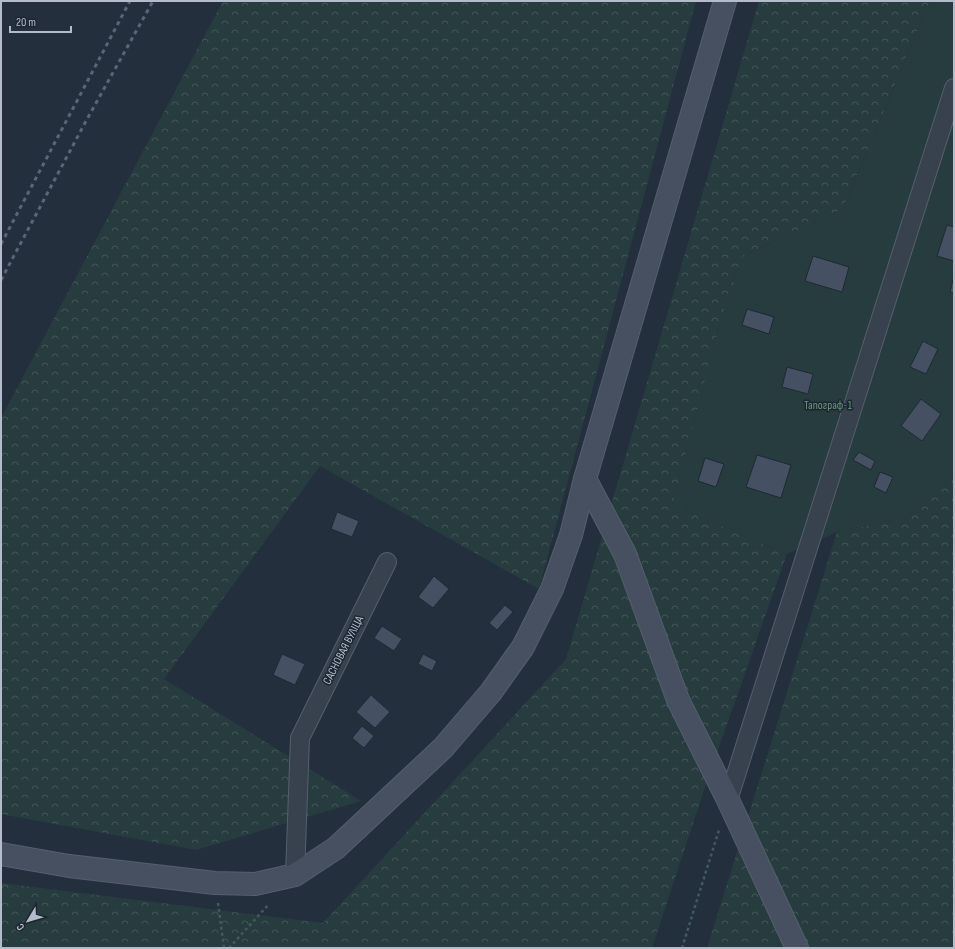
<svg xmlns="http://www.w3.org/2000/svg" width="955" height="949" font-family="'Sofia Sans Condensed',sans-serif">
	<defs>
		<pattern id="forest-crowns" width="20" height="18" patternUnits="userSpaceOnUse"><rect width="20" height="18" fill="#263c3f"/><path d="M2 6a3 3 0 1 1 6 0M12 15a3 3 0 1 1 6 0" fill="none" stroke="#435659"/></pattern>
	</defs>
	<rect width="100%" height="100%" fill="#242f3e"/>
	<g fill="url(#forest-crowns)">
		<polygon points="223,1 696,1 539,589 320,466 164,679 361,801 196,850 1,814 1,418"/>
		<polygon points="759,1 930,1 843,209 743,256 673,505 787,554 705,787 652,948 1,948 1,883 323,923 566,659"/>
		<polygon points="954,475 954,948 707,948 837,532 905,517"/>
	</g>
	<polygon fill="#263c3f" points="930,1 954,1 954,475 906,517 837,532 787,554 672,505 723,312 743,256 843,209"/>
	<g fill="#455162" stroke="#1f2835">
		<polygon points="947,225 954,227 954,261 937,256"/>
		<polygon points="813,256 849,267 842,292 805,281"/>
		<polygon points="954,276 954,293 950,292"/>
		<polygon points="747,309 774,317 769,334 742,325"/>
		<polygon points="923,341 938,349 926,374 910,367"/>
		<polygon points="787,367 813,374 808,394 782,387"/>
		<polygon points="921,399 941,414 922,441 901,426"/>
		<polygon points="859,452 875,461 871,470 853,460"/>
		<polygon points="757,455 791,465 781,498 746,487"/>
		<polygon points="705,458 724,464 716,487 698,481"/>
		<polygon points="880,472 893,477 886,493 874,487"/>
		<polygon points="337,512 359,521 352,537 331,529"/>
		<polygon points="434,576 449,589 433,608 418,597"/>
		<polygon points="505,605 513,612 497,630 489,623"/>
		<polygon points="382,626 402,639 394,651 374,638"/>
		<polygon points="282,654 305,664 295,685 273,675"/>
		<polygon points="423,654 437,661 432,671 418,664"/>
		<polygon points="371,695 390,712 375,728 356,712"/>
		<polygon points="362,726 374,736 364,748 352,738"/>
	</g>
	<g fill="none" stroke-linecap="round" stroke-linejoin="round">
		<g stroke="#565f6c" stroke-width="20">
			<g id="street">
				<polyline points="728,800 954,88"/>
				<polyline points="295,875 300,738 387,562"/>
			</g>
		</g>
		<g stroke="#565f6c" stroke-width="24">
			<g id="secondary">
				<polyline points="585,479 625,554 678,700 728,800 797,948"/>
				<polyline points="1,854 69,866 215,883 255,884 295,875 336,848 443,748 491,692 523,647 552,589 571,535 585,479 725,1"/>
			</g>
		</g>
		<g stroke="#44595c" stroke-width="2.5" stroke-dasharray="3 3" stroke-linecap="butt">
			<polyline points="218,903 224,948"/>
			<polyline points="229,948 269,904"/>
			<polyline points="682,948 719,830"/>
		</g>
		<use href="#street" stroke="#38414e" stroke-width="18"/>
		<use href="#secondary" stroke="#465061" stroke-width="22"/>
		<g stroke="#5a6575" stroke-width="3" stroke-dasharray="4 4" stroke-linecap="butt">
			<polyline points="1,244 130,1"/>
			<polyline points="1,280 86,121 153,1"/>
		</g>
	</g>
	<g text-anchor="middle" stroke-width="3" stroke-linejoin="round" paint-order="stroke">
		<g font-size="12" fill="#6b9a76" stroke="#1d2633">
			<text x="828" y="409">Тапограф-1</text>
		</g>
		<g font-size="12" fill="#b4bcc9" stroke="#1d2633">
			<text transform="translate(343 650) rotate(-63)" y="4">САСНОВАЯ ВУЛІЦА</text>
		</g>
	</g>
	<rect width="955" height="949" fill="none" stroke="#b4bcc9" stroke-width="4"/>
	<g transform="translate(28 921) rotate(232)" stroke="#1d2633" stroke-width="3" paint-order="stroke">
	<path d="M0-3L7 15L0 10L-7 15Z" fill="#b4bcc9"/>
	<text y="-6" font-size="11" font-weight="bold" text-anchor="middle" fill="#b4bcc9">С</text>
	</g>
	<path d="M10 26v6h61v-6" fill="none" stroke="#b4bcc9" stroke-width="2"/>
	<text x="16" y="26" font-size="12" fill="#b4bcc9" stroke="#1d2633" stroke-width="3" paint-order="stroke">20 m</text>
</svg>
